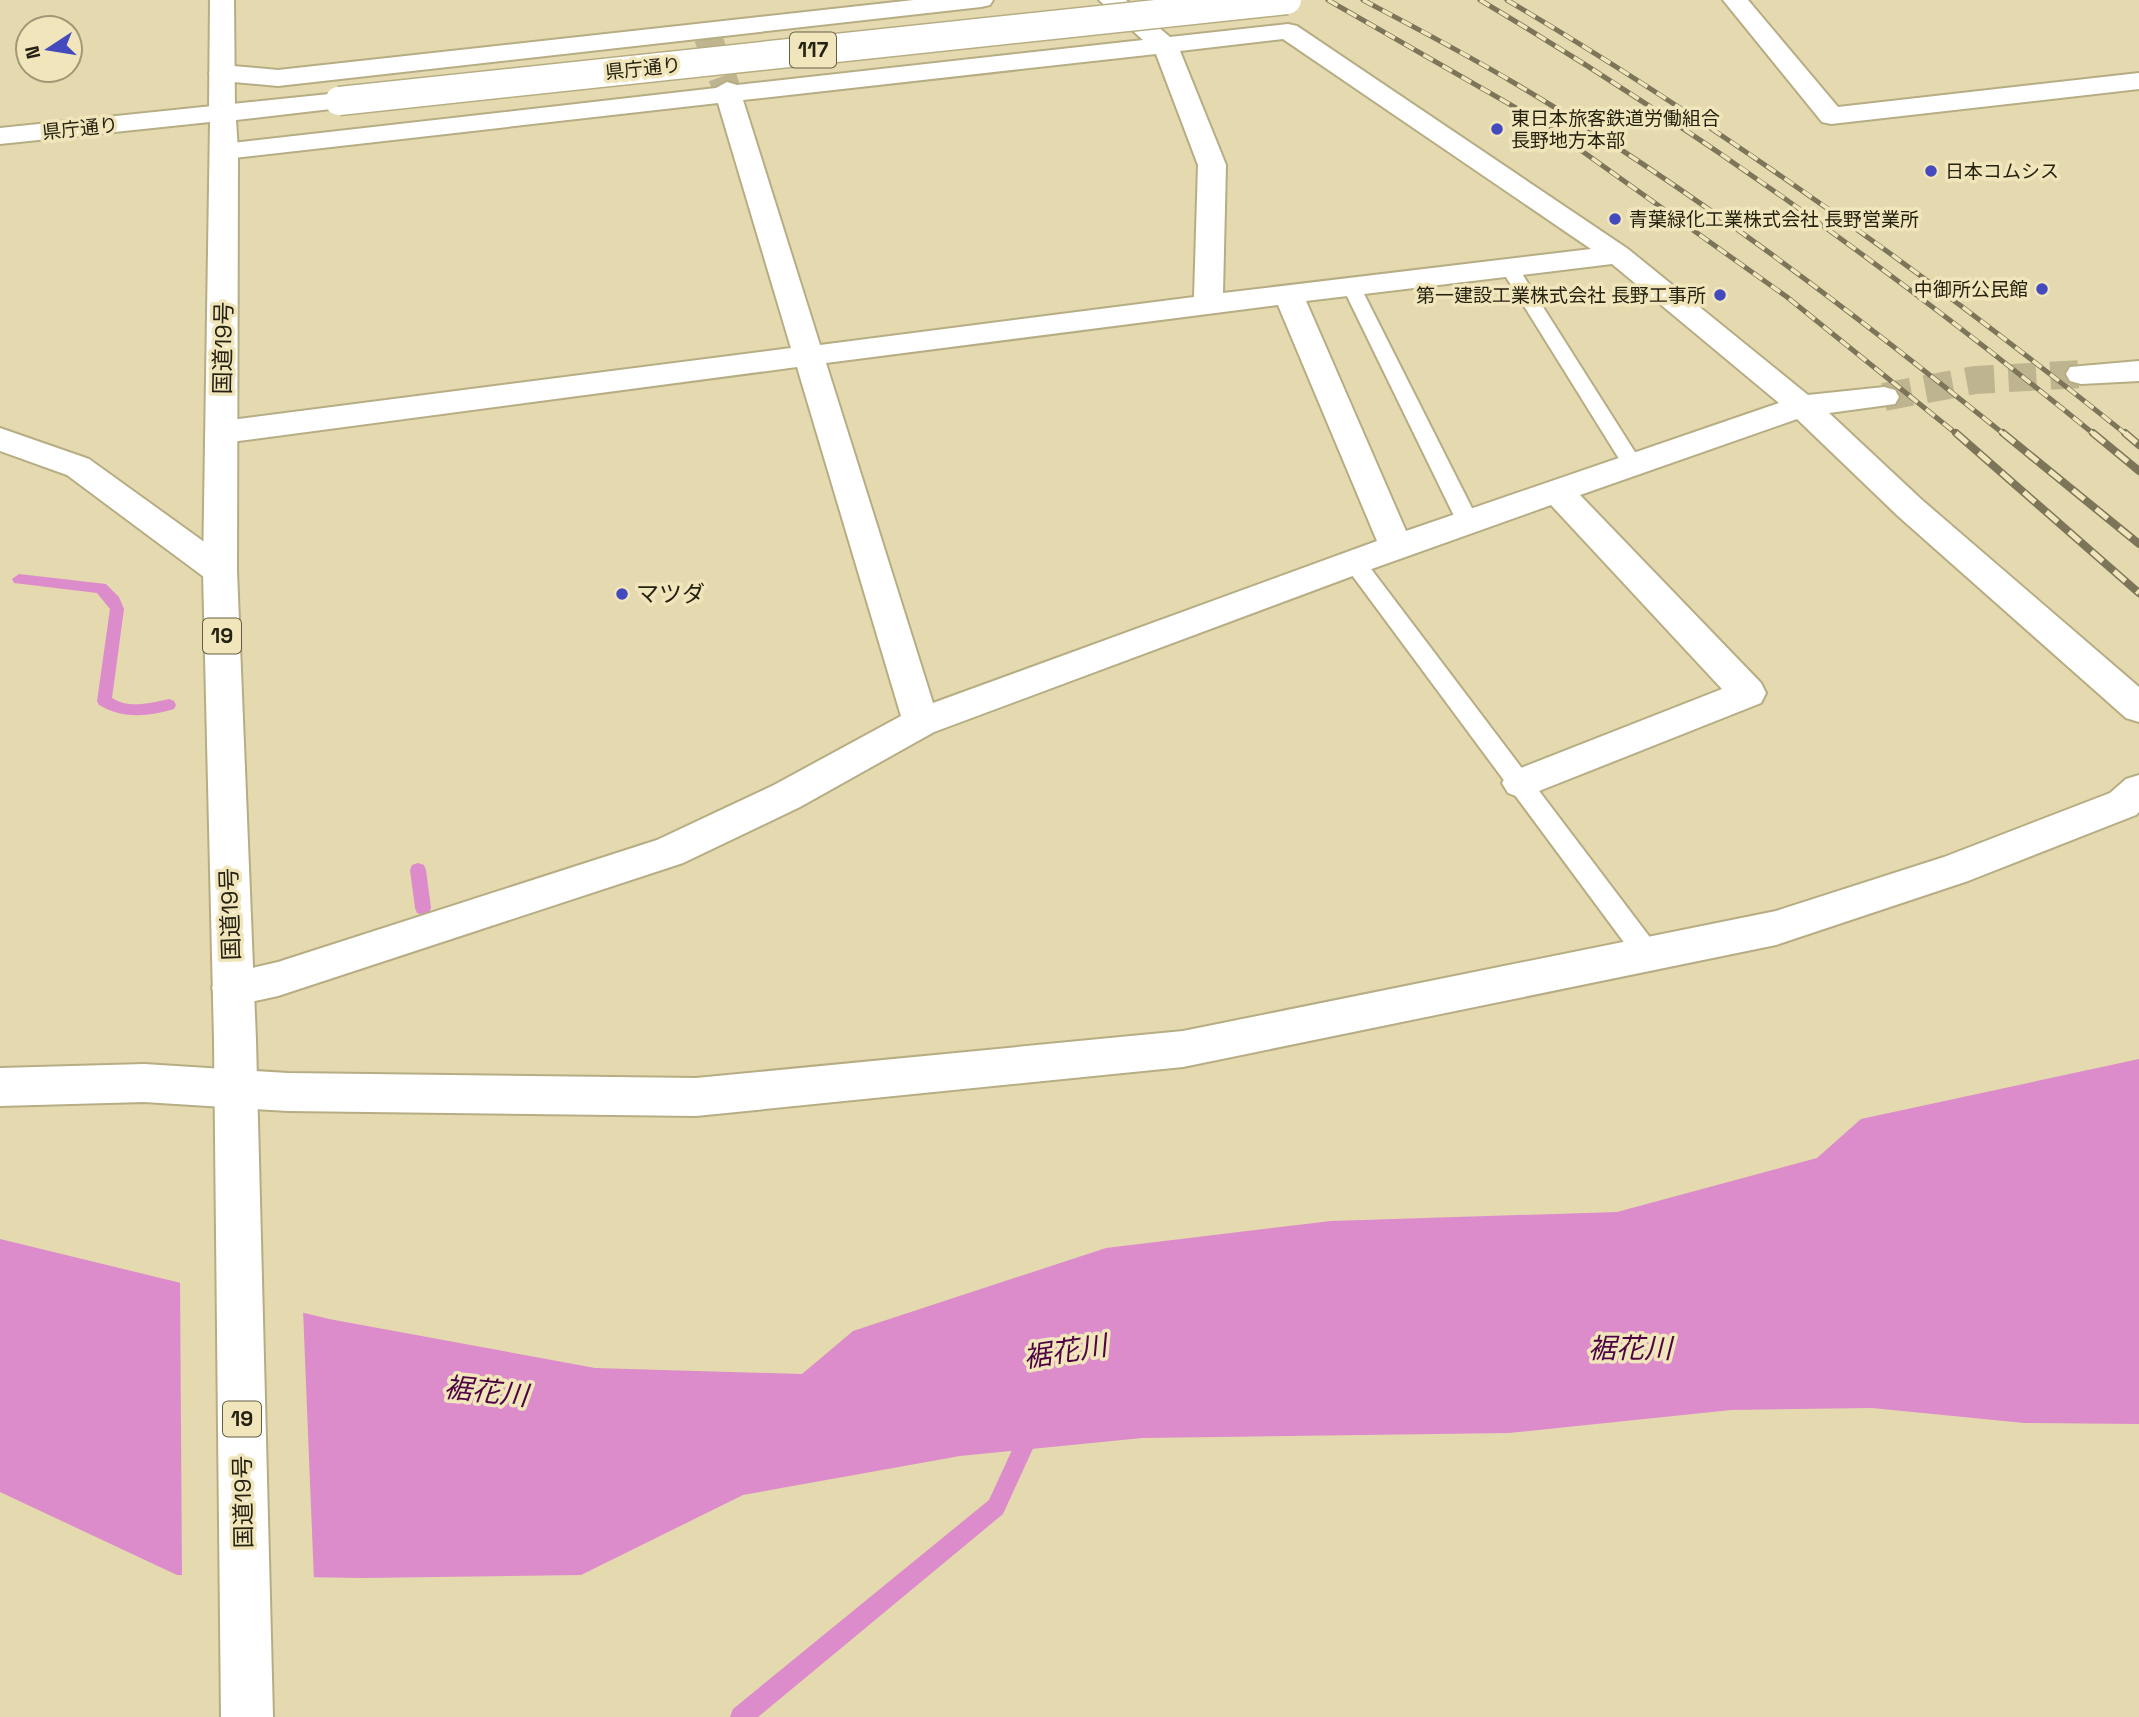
<svg xmlns="http://www.w3.org/2000/svg" width="2139" height="1717" font-family="'Space Grotesk','Noto Sans JP',sans-serif">
	<rect width="100%" height="100%" fill="#e4d9af"/>
	<polygon fill="#dc8cca" points="2139,1059 2139,1424 2024,1423 1872,1408 1731,1410 1509,1433 1142,1438 960,1456 743,1495 581,1575 363,1578 177,1575 0,1492 0,1239 329,1319 595,1368 802,1374 853,1331 1106,1248 1331,1221 1617,1212 1817,1158 1861,1119"/>
	<polygon fill="#e4d9af" points="180,1279 303,1309 314,1581 182,1579"/>
	<g fill="none" stroke-linecap="round" stroke-linejoin="round">
		<g fill="#dc8cca" fill-rule="evenodd">
			<path d="M 19,574 L 106,584 L 119,597 L 124,609 L 112,698 C 129,709 150,703 169,699 L 174,701 L 176,705 L 174,709 C 148,717 123,719 99,705 L 97,701 L 110,609 L 97,593 L 14,583 L 12,579 Z"/>
			<polygon points="418,863 424,865 426,870 431,908 429,913 423,915 417,913 415,908 410,870 412,865"/>
			<polygon points="1031,1421 1038,1424 1041,1431 1003,1514 758,1717 730,1717 733,1709 989,1500 1024,1424"/>
		</g>
		<g stroke="#beb490" stroke-width="28" stroke-dasharray="28 14" stroke-linecap="butt">
			<polyline points="708,37 727,90"/>
			<polyline points="1884,397 1975,380 2081,374"/>
		</g>
		<g stroke="#b7ad84" stroke-width="4">
			<g id="lane">
				<polygon points="1510,263 1519,269 1640,460 1643,465 1640,470 1626,470 1501,269"/>
				<polygon points="1352,282 1361,288 1479,522 1475,527 1461,527 1457,522 1343,288"/>
				<polygon points="1354,554 1362,557 1658,948 1662,956 1658,964 1649,967 1640,964 1346,567 1343,562 1346,557"/>
			</g>
		</g>
		<g stroke="#b7ad84" stroke-width="4">
			<g id="street">
				<polygon points="914,0 993,0 990,5 981,7 278,86 222,81 213,78 209,73 213,68 222,65 278,70"/>
				<path d="M 1099,0 L 1126,0 L 1170,37 L 1288,24 L 1297,26 L 1628,249 L 1808,395 L 1884,387 L 1895,390 L 1899,397 L 1895,404 L 1829,413 L 1922,500 L 2139,687 L 2139,722 L 2126,718 L 1898,516 L 1797,419 L 1580,495 L 1761,683 L 1766,693 L 1761,703 L 1534,793 L 1521,798 L 1508,793 L 1502,783 L 1508,773 L 1722,689 L 1551,505 L 1366,571 L 934,732 L 800,807 L 683,863 L 278,996 L 232,1006 L 218,1000 L 212,988 L 218,976 L 278,962 L 657,840 L 774,785 L 901,716 L 797,367 L 223,443 L 212,439 L 207,432 L 212,425 L 223,421 L 791,348 L 718,103 L 225,159 L 215,157 L 212,151 L 215,145 L 716,88 L 727,82 L 737,85 L 1143,40 ZM 1283,39 L 1591,249 L 1223,293 L 1226,165 L 1180,51 ZM 1156,54 L 1198,165 L 1194,297 L 820,345 L 743,100 ZM 1612,264 L 1779,403 L 1406,531 L 1306,301 ZM 1278,305 L 1377,541 L 933,703 L 826,363 Z"/>
				<polygon points="1723,0 1748,0 1838,107 2139,73 2139,89 1831,124 1822,122"/>
				<polygon points="2139,361 2139,381 2081,384 2070,381 2066,374 2070,367"/>
				<polygon points="0,428 89,459 232,562 237,571 232,580 220,583 208,580 67,475 0,451"/>
				<polygon points="2139,775 2139,812 2136,815 1968,881 1776,945 1183,1067 696,1116 288,1111 144,1102 0,1106 0,1068 144,1064 288,1073 696,1078 1183,1031 1776,911 1944,857 2110,793 2126,779"/>
			</g>
		</g>
		<g stroke="#b7ad84" stroke-width="4">
			<polygon id="secondary" points="210,0 234,0 235,112 231,118 213,118 209,112"/>
		</g>
		<g stroke="#b7ad84" stroke-width="4">
			<polygon id="highway" points="339,93 348,95 352,101 348,107 236,120 238,151 237,571 256,1040 273,1717 221,1717 214,1040 203,571 210,122 0,144 0,128"/>
		</g>
		<use href="#lane" fill="#fff" fill-rule="evenodd"/>
		<use href="#street" fill="#fff" fill-rule="evenodd"/>
		<use href="#secondary" fill="#fff" fill-rule="evenodd"/>
		<use href="#highway" fill="#fff" fill-rule="evenodd"/>
		<g stroke="#7c7559" stroke-width="5">
			<g id="rail-far1">
				<polyline points="1328,0 1544,124 1787,297 1958,435"/>
				<path d="M 1363,0 C 1414,27 1466,54 1516,84 C 1688,186 1850,310 2005,435"/>
				<path d="M 1480,0 C 1697,129 1900,276 2095,435"/>
				<path d="M 1507,0 C 1725,129 1929,276 2127,435"/>
			</g>
		</g>
		<g stroke="#7c7559" stroke-width="8">
			<g id="rail">
				<polyline points="1956,433 2139,593"/>
				<polyline points="2003,433 2139,544"/>
				<polyline points="2093,433 2139,471"/>
				<polyline points="2125,433 2139,445"/>
			</g>
		</g>
		<use href="#rail-far1" stroke="#f1e6bb" stroke-width="3.5" stroke-dasharray="11" stroke-linecap="butt"/>
		<use href="#rail" stroke="#f1e6bb" stroke-width="5" stroke-dasharray="15" stroke-linecap="butt"/>
		<g stroke="#b7ad84" stroke-width="31" stroke-linecap="butt">
			<polyline id="highway-bridge" points="339,101 1287,0"/>
		</g>
		<use href="#highway-bridge" stroke="#fff" stroke-width="28"/>
	</g>
	<g fill="#4449be" stroke="#f1e6bb" stroke-width="2.5">
		<circle cx="1497" cy="129" r="7"/>
		<circle cx="1931" cy="171" r="7"/>
		<circle cx="1615" cy="219" r="7"/>
		<circle cx="2042" cy="289" r="7"/>
		<circle cx="1720" cy="295" r="7"/>
		<circle cx="622" cy="594" r="7"/>
	</g>
	<g text-anchor="middle" stroke-width="7" stroke-linejoin="round" paint-order="stroke">
		<g font-size="19" fill="#262212" stroke="#f1e6bb">
			<text transform="translate(643 68) rotate(-6)" y="7">県庁通り</text>
			<text transform="translate(80 128) rotate(-6)" y="7">県庁通り</text>
		</g>
		<g font-size="19" fill="#262212" stroke="#f1e6bb" text-anchor="start">
			<text x="1511" y="125">東日本旅客鉄道労働組合<tspan x="1511" dy="22">長野地方本部</tspan></text>
			<text x="1945" y="178">日本コムシス</text>
			<text x="1629" y="226">青葉緑化工業株式会社 長野営業所</text>
			<text x="2028" y="296" text-anchor="end">中御所公民館</text>
			<text x="1706" y="302" text-anchor="end">第一建設工業株式会社 長野工事所</text>
		</g>
		<g fill="#f1e6bb" stroke="#635d45" stroke-width="2">
			<rect x="790" y="32.5" width="46" height="35" rx="5"/>
			<rect x="203" y="618.5" width="38" height="35" rx="5"/>
			<rect x="223" y="1401.5" width="38" height="35" rx="5"/>
		</g>
		<g font-size="21" font-weight="bold" fill="#262212">
			<text x="813" y="57">117</text>
			<text x="222" y="643">19</text>
			<text x="242" y="1426">19</text>
		</g>
		<g font-size="23" fill="#262212" stroke="#f1e6bb">
			<text transform="translate(223 348) rotate(-89)" y="8">国道19号</text>
			<text transform="translate(230 914) rotate(-92)" y="8">国道19号</text>
			<text transform="translate(243 1502) rotate(-91)" y="8">国道19号</text>
		</g>
		<g font-size="23" fill="#262212" stroke="#f1e6bb" text-anchor="start">
			<text x="636" y="602">マツダ</text>
		</g>
		<g font-size="28" font-style="italic" fill="#4e0443" stroke="#f1e6bb">
			<text x="1630" y="1358">裾花川</text>
			<text transform="translate(1065 1351) rotate(-9)" y="10">裾花川</text>
			<text transform="translate(486 1391) rotate(6)" y="10">裾花川</text>
		</g>
	</g>
	<g transform="translate(49 49) rotate(258)"><circle r="33" fill="#f1e6bb" stroke="#a09877" stroke-width="2"/>
	<path d="M0-5L12 26L0 18L-12 26Z" fill="#4449be"/>
	<text y="-10" font-size="19" font-weight="bold" text-anchor="middle" fill="#262212">N</text>
	</g>
</svg>
